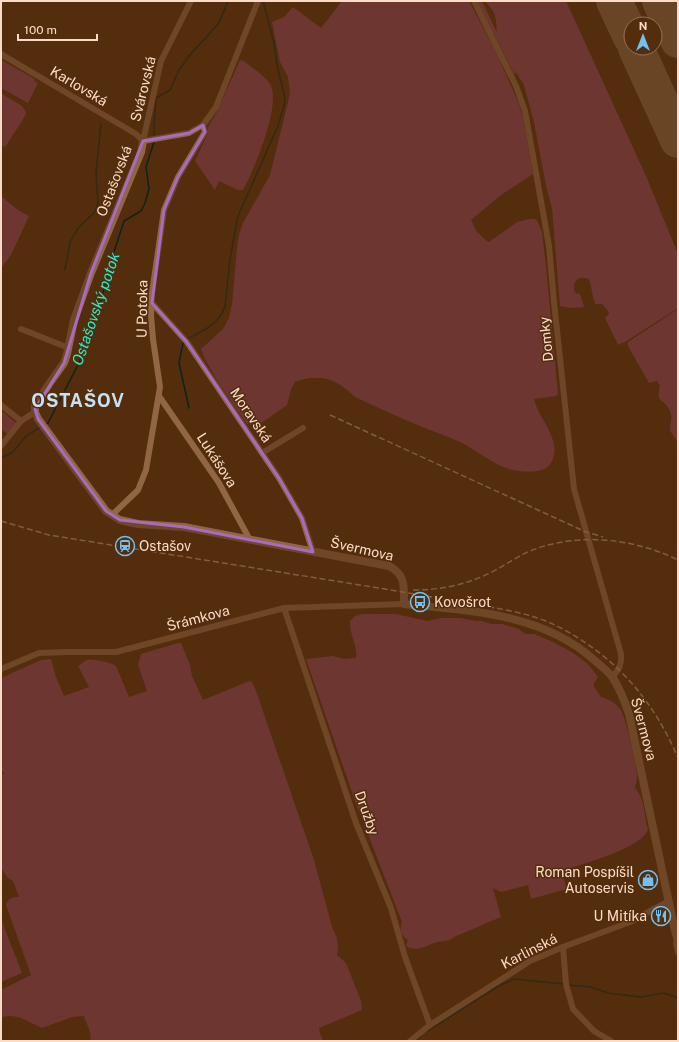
<svg xmlns="http://www.w3.org/2000/svg" width="679" height="1042" font-family="'Public Sans',sans-serif">
	<rect width="100%" height="100%" fill="#532d0c"/>
	<g fill="#8d405e">
		<path d="M 342,1 L 469,1 L 495,50 L 519,104 L 523,118 L 533,174 L 501,195 L 471,220 L 477,232 L 488,242 L 489,242 L 517,222 L 530,219 L 535,219 L 538,222 L 542,232 L 546,266 L 558,394 L 556,396 L 534,399 C 539,420 562,439 552,461 C 546,475 525,472 513,470 C 497,467 477,451 462,443 C 450,437 437,433 425,428 C 402,419 379,408 355,397 C 336,379 321,373 295,382 L 291,389 L 287,405 L 260,424 L 255,425 L 247,424 L 218,382 L 204,357 L 201,349 L 223,329 L 229,318 L 232,304 L 237,248 L 239,235 L 243,223 L 270,175 L 290,94 L 288,77 L 280,62 L 272,22 L 284,17 L 293,7 L 321,28 Z"/>
		<path d="M 477,1 L 482,1 L 497,33 C 496,17 496,11 484,1 L 566,1 L 646,176 L 678,254 L 678,308 L 625,342 L 618,345 L 605,318 L 608,315 L 609,312 L 602,304 L 595,304 C 592,296 592,288 589,279 C 577,275 572,282 575,293 L 580,294 L 584,307 L 571,308 L 560,306 L 552,208 L 546,186 L 534,122 L 524,85 L 514,69 L 516,73 L 514,74 Z"/>
		<polygon points="1,60 35,79 34,81 38,83 28,103 1,88"/>
		<path d="M 240,60 L 244,61 C 252,68 264,75 270,84 C 282,104 254,170 243,190 L 238,190 L 219,181 L 215,190 L 195,161 L 208,133 L 208,127 L 217,112 Z"/>
		<path d="M 1,93 L 22,106 L 26,112 C 25,120 10,137 6,147 L 1,145 Z"/>
		<polygon points="1,196 18,210 29,216 11,255 1,268"/>
		<path d="M 678,309 L 678,442 L 670,431 C 670,425 673,416 670,411 C 664,397 655,405 660,386 L 657,381 L 649,383 L 628,346 L 628,342 Z"/>
		<polygon points="3,412 16,423 8,434 1,430 1,414"/>
		<path d="M 363,614 L 396,614 L 427,621 L 441,618 L 461,618 L 475,621 L 482,621 L 491,624 L 502,624 L 519,629 L 525,634 L 534,634 L 551,641 L 572,652 L 588,664 L 598,677 L 593,685 L 601,697 C 609,699 616,703 621,710 C 626,719 638,769 637,779 C 637,782 635,785 635,788 C 645,798 644,816 648,829 C 644,848 579,865 561,871 L 567,889 L 531,899 L 528,885 L 501,892 L 493,888 L 501,917 L 454,937 C 448,943 441,940 434,943 C 424,947 416,952 406,946 L 408,940 C 401,935 399,930 402,922 L 354,798 L 306,659 L 333,656 L 344,659 L 356,658 C 358,646 349,634 350,621 L 355,616 Z"/>
		<path d="M 178,643 L 181,643 L 190,665 L 192,676 L 203,700 L 247,682 L 251,681 L 255,688 L 314,860 L 332,927 L 337,938 L 338,948 L 337,955 L 346,963 L 361,1001 L 362,1010 L 319,1028 L 320,1033 L 323,1041 L 90,1041 C 93,1035 86,1023 84,1016 L 72,1017 L 42,1028 L 19,1017 L 10,1016 L 1,1017 L 1,990 L 31,975 L 6,905 C 8,898 12,897 19,897 L 13,881 L 8,878 L 1,868 L 1,775 L 4,774 L 1,769 L 1,678 L 41,660 L 51,659 L 56,677 L 64,696 L 89,687 L 78,666 C 81,664 84,661 87,660 C 92,658 112,663 116,666 L 129,697 L 147,691 L 138,665 L 141,654 Z"/>
		<polygon points="1,919 22,973 1,982"/>
	</g>
	<g fill="none" stroke-linecap="round" stroke-linejoin="round">
		<g stroke="#0c241f" stroke-width="1.5">
			<polyline points="154,135 154,125 156,98 170,90 179,70 189,56 219,23 228,1"/>
			<polyline points="65,270 70,242 78,228 94,213 98,204 96,172 101,124"/>
			<path d="M 187,339 C 204,330 217,326 225,307 L 230,259 L 238,216 L 278,126 L 285,102 L 284,94 L 277,65 L 274,43 L 263,1"/>
			<polyline points="183,343 179,363 189,408"/>
			<polyline points="46,424 48,423 80,361 83,342 100,304 112,258 124,221 141,211 145,203 149,189 146,167 154,142"/>
			<polyline points="1,458 13,452 26,436 41,427"/>
			<polyline points="568,985 591,987 608,993 641,997 664,993 678,998"/>
			<polyline points="427,1031 497,987 514,979 563,984"/>
			<polyline points="415,1041 421,1036"/>
		</g>
		<g stroke="#866244" stroke-width="36">
			<polyline points="614,1 631,37"/>
			<polyline points="660,1 678,40"/>
			<polyline points="636,48 678,140"/>
		</g>
		<g stroke="#916645" stroke-width="6">
			<path d="M 474,1 L 516,86 L 525,111 L 549,246 L 554,302 L 574,489 L 621,654 C 622,665 619,669 612,678"/>
			<polyline points="1,54 136,134 143,141"/>
			<polyline points="143,141 189,133 203,125 216,107 258,1"/>
			<polyline points="143,141 161,61 191,1"/>
			<polyline points="152,303 187,342 279,478 302,518 313,552"/>
			<polyline points="21,329 69,348"/>
			<polyline points="159,396 219,483 250,540"/>
			<polyline points="1,405 21,421"/>
			<polyline points="1,446 21,421 35,412"/>
			<polyline points="262,453 303,428"/>
			<polyline points="112,515 138,490 146,470 160,387 153,339 151,315 152,293 164,210 178,177 205,132 203,125"/>
			<polyline points="284,608 356,823 391,908 405,957 430,1025"/>
			<polyline points="1,669 39,653 66,652 116,652 284,608 404,604"/>
			<polyline points="677,938 676,944 678,952"/>
			<polyline points="563,947 566,984 573,1009 594,1031 611,1041"/>
			<polyline points="410,1041 430,1025 530,961 563,947 630,922 669,901"/>
		</g>
		<path stroke="#916645" stroke-width="8" d="M 143,141 L 141,152 L 91,273 L 74,320 L 67,354 L 64,363 L 49,384 L 35,406 L 35,412 L 38,419 L 106,511 L 120,520 L 138,524 L 184,527 L 389,566 C 406,575 404,587 404,604 C 470,611 541,613 593,659 C 600,665 608,671 613,678 C 620,689 625,702 629,714 L 675,931 L 678,940"/>
		<g stroke="#b8967c" stroke-width="1.5" stroke-dasharray="6 3" stroke-linecap="butt">
			<polyline points="330,415 586,532 603,537"/>
			<path d="M 1,521 L 49,535 C 161,553 273,571 385,589 C 414,594 443,599 472,604 C 501,609 531,613 557,626 C 614,655 653,699 678,758"/>
			<path d="M 413,590 C 441,590 465,585 490,573 C 504,566 516,557 530,551 C 577,532 633,538 678,560"/>
		</g>
	</g>
	<path d="M0 0H679V1042H0ZM 203,125 L 205,132 L 178,177 L 164,210 L 152,303 L 187,342 L 279,478 L 302,518 L 313,552 L 184,527 L 120,520 L 106,511 L 38,419 L 35,409 L 64,363 L 91,273 L 143,141 L 189,133 Z" fill="#532d0c" fill-opacity=".55" fill-rule="evenodd"/>
	<path fill="none" stroke="#a86ac2" stroke-width="3" stroke-linejoin="round" d="M 203,125 L 205,132 L 178,177 L 164,210 L 152,303 L 187,342 L 279,478 L 302,518 L 313,552 L 184,527 L 120,520 L 106,511 L 38,419 L 35,409 L 64,363 L 91,273 L 143,141 L 189,133 Z"/>
	<defs>
		<g id="station-ring" transform="scale(1)"><circle r="9.5" fill="#532d0c" stroke="#70c1f4" stroke-width="1.5"/><path d="M-3-6H3Q5-6 5-4V2Q5 4 3 4L4.5 6H3L1.5 4h-3L-3 6H-4.5L-3 4Q-5 4-5 2V-4Q-5-6-3-6ZM-3.5-4v3h7v-3ZM-3.5 1v1.5H-2V1ZM2 1v1.5H3.5V1Z" fill="#70c1f4"/></g>
		<g id="bus-ring" transform="scale(1)"><circle r="9.5" fill="#532d0c" stroke="#70c1f4" stroke-width="1.5"/><path d="M-5-6H5V4H4V6H2V4H-2V6H-4V4H-5ZM-3.5-4V0h7V-4ZM-3.5 1.2v1.5H-2V1.2ZM2 1.2v1.5H3.5V1.2Z" fill="#70c1f4"/></g>
		<g id="shop-ring" transform="scale(1)"><circle r="9.5" fill="#532d0c" stroke="#70c1f4" stroke-width="1.5"/><path d="M-5-2.5h2.3a2.7 3.5 0 0 1 5.4 0H5L5.5 6h-11ZM-1.5-2.5h3a1.5 2.3 0 0 0-3 0Z" fill="#70c1f4"/></g>
		<g id="restaurant-ring" transform="scale(1)"><circle r="9.5" fill="#532d0c" stroke="#70c1f4" stroke-width="1.5"/><path d="M-5-6h1v4h1v-4h1v4h1v-4h1v5L-1.5 .5V6h-2V.5L-5-1ZM5-6V6H3V1.5H1.5Q1.5-4 5-6Z" fill="#70c1f4"/></g>
	</defs>
	<g fill-rule="evenodd">
		<use href="#station-ring" x="125" y="546"/>
		<use href="#bus-ring" x="420" y="602"/>
		<use href="#shop-ring" x="648" y="880"/>
		<use href="#restaurant-ring" x="661" y="916"/>
	</g>
	<g text-anchor="middle" stroke-width="3" stroke-linejoin="round" paint-order="stroke">
		<g font-size="14" fill="#fbdcc7" stroke="#532d0c">
			<text transform="translate(79 86) rotate(31)" y="5">Karlovská</text>
			<text transform="translate(143 89) rotate(-76)" y="5">Svárovská</text>
			<text transform="translate(114 181) rotate(-69)" y="5">Ostašovská</text>
			<text transform="translate(142 309) rotate(-89)" y="5">U Potoka</text>
			<text transform="translate(546 339) rotate(-96)" y="5">Domky</text>
			<text transform="translate(251 415) rotate(56)" y="5">Moravská</text>
			<text transform="translate(217 460) rotate(57)" y="5">Lukášova</text>
			<text transform="translate(362 549) rotate(13)" y="5">Švermova</text>
			<text transform="translate(198 618) rotate(-15)" y="5">Šrámkova</text>
			<text transform="translate(644 729) rotate(75)" y="5">Švermova</text>
			<text transform="translate(367 813) rotate(70)" y="5">Družby</text>
			<text transform="translate(529 951) rotate(-27)" y="5">Karlinská</text>
		</g>
		<g font-size="14" fill="#fbdcc7" stroke="#532d0c" text-anchor="start">
			<text x="139" y="551">Ostašov</text>
			<text x="434" y="607">Kovošrot</text>
			<text x="634" y="877" text-anchor="end">Roman Pospíšil<tspan x="634" dy="16">Autoservis</tspan></text>
			<text x="647" y="921" text-anchor="end">U Mitíka</text>
		</g>
		<g font-size="15" font-style="italic" fill="#21efcf" stroke="#532d0c">
			<text transform="translate(96 309) rotate(-71)" y="5">Ostašovský potok</text>
		</g>
		<g font-size="18" font-weight="bold" letter-spacing="1" fill="#c5e2f5" stroke="#532d0c">
			<text x="78" y="407">OSTAŠOV</text>
		</g>
	</g>
	<rect width="679" height="1042" fill="none" stroke="#fbdcc7" stroke-width="4"/>
	<g transform="translate(643 36)"><circle r="19" fill="#532d0c" stroke="#967357"/>
	<path d="M0-3L7 15L0 10L-7 15Z" fill="#70c1f4"/>
	<text y="-6" font-size="11" font-weight="bold" text-anchor="middle" fill="#fbdcc7">N</text>
	</g>
	<path d="M18 34v6h79v-6" fill="none" stroke="#fbdcc7" stroke-width="2"/>
	<text x="24" y="34" font-size="12" fill="#fbdcc7" stroke="#532d0c" stroke-width="3" paint-order="stroke">100 m</text>
</svg>
